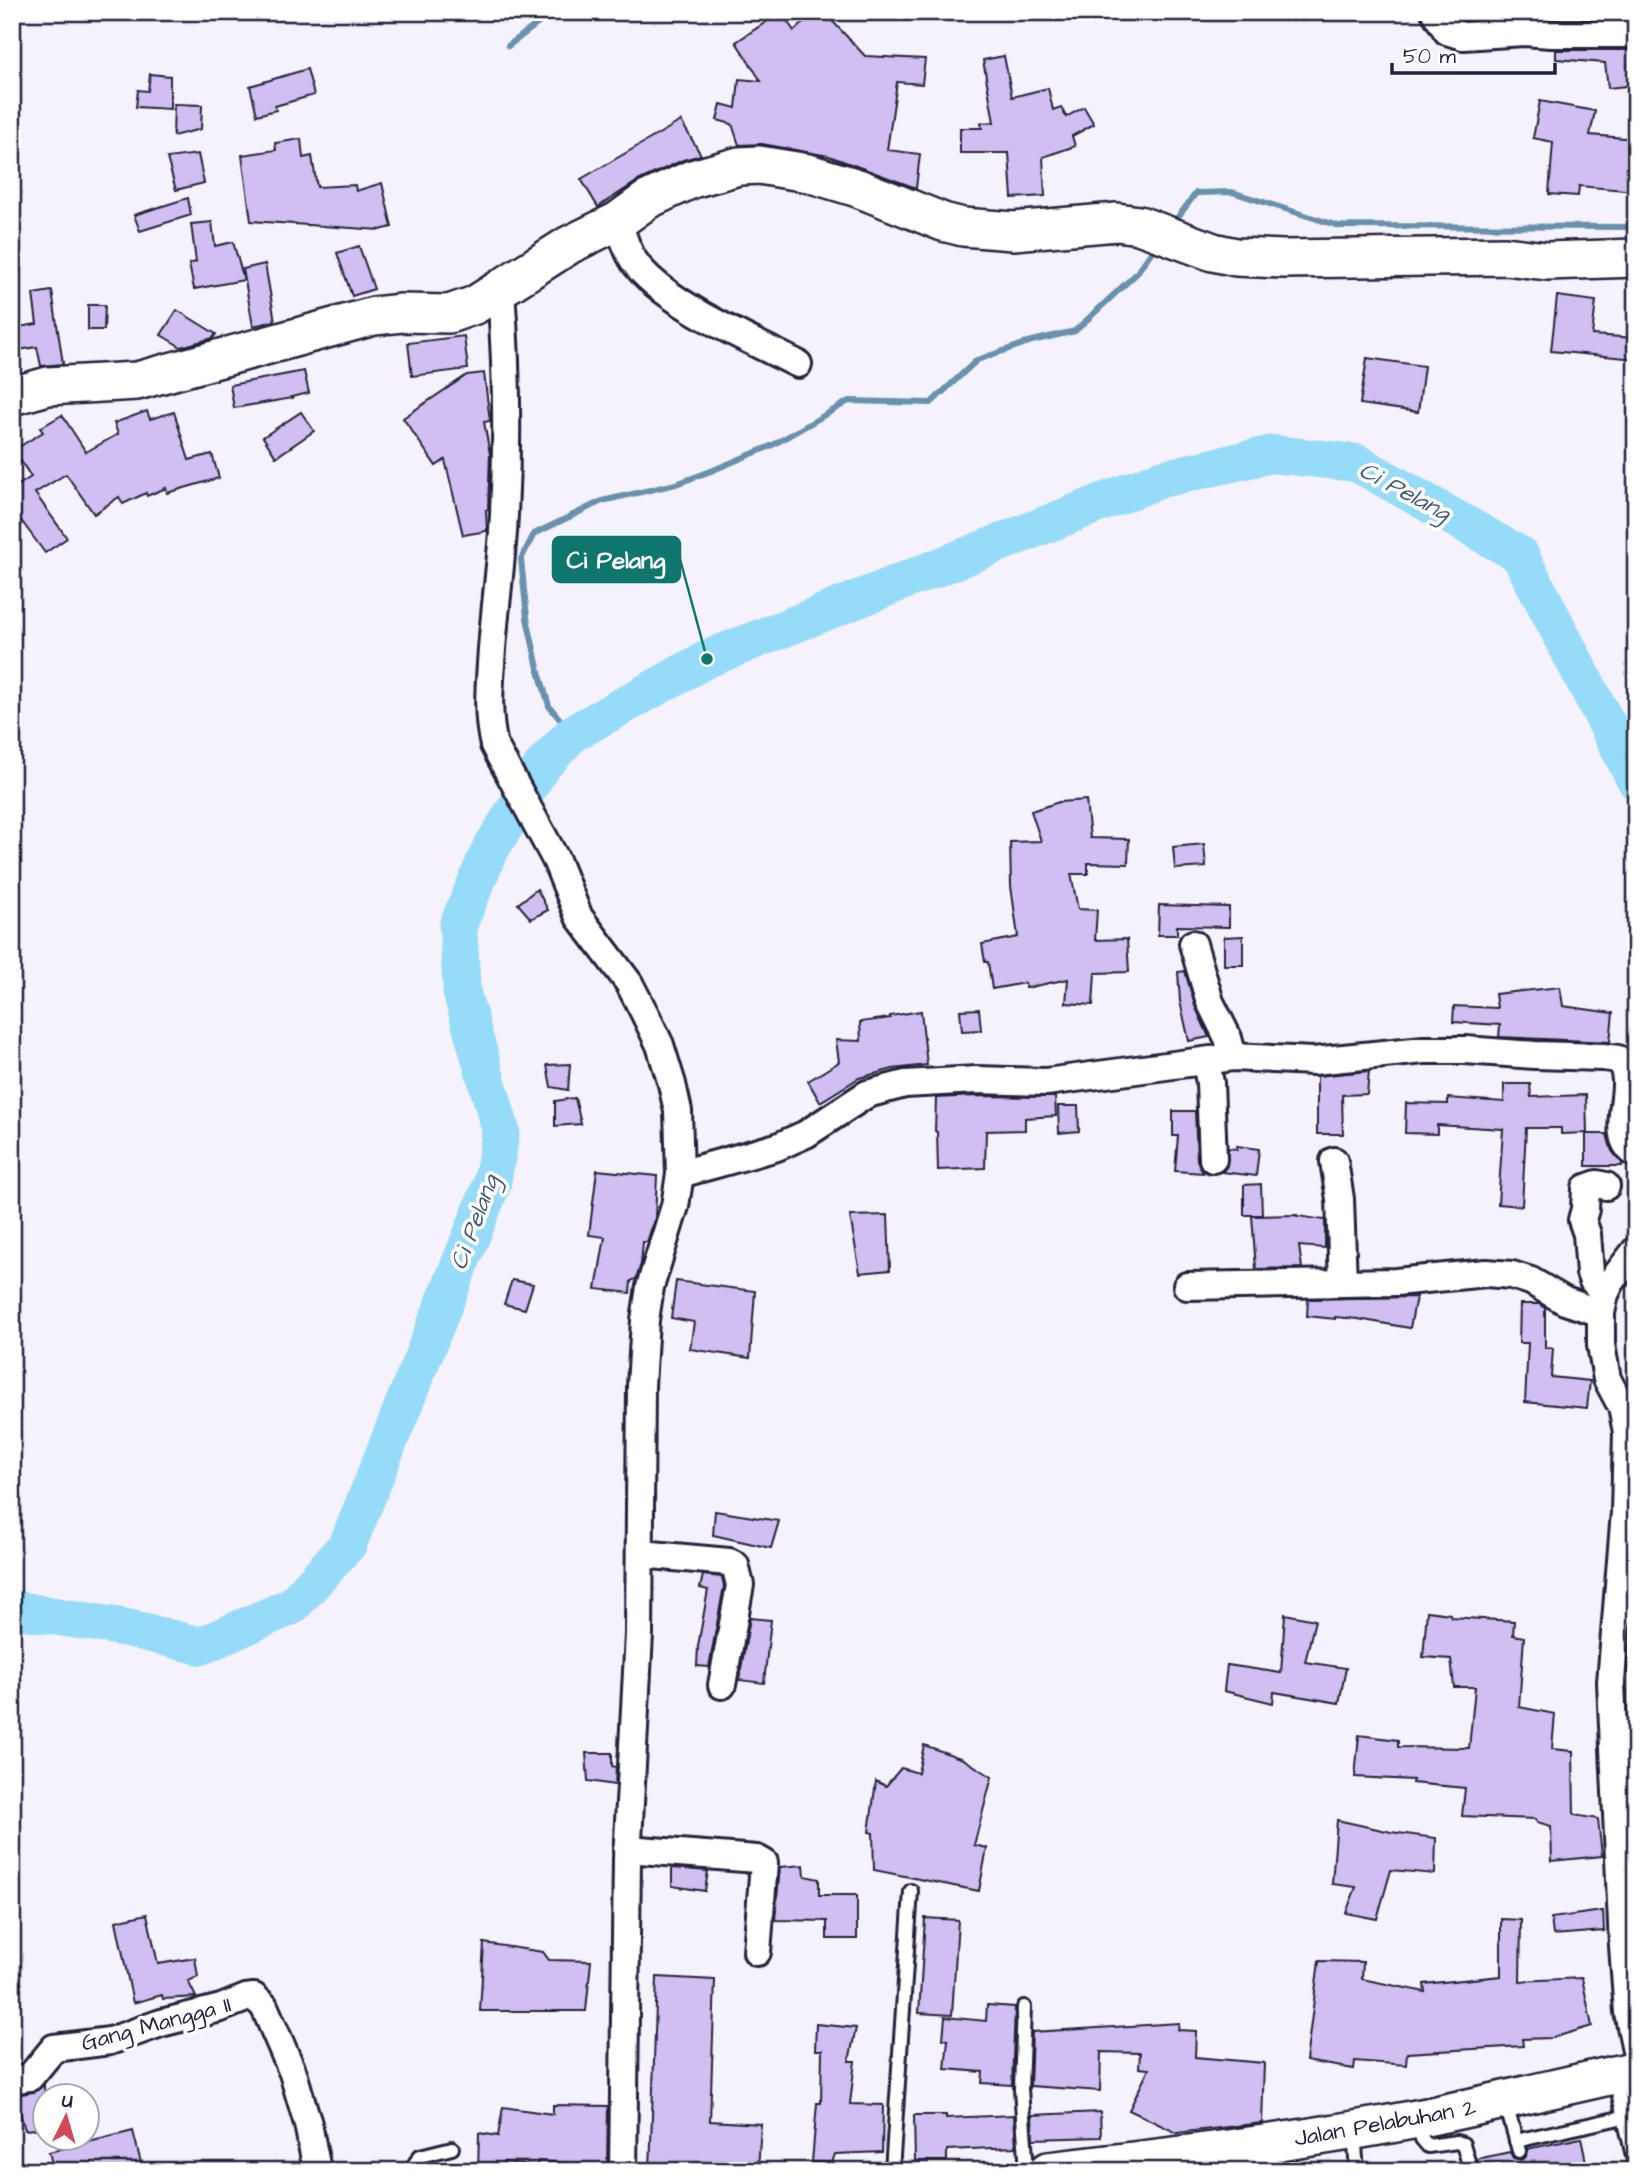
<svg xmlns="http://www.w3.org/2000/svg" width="1648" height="2183" font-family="'Architects Daughter',sans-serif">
	<rect width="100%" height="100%" fill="#f6f2fc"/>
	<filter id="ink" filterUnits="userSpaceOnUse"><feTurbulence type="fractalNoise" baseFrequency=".0143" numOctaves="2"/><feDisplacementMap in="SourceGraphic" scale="14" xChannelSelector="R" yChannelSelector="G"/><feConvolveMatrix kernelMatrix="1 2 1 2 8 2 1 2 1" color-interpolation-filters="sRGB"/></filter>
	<g filter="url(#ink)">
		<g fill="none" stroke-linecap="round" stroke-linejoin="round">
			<g stroke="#6891ac" stroke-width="6">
				<polyline points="508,46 553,12"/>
				<polyline points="1172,225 1196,193 1232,192 1339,226 1636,227"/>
				<polyline points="572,734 549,706 538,668 527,618 521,559 534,534 602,501 676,484 711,471 771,446 849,401 931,403 977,360 1032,341 1075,331 1136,274 1157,244"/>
			</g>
			<polyline stroke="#96dbf8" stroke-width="38" points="12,1609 127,1628 201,1646 292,1606 348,1544 492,1184 501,1131 462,994 458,925 490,850 542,766 572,734 707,659 1161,479 1272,454 1357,463 1520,555 1636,781"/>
		</g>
		<g fill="#d0bff0" stroke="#22223b" stroke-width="2">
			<polygon points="781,12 794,31 814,12 824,12 865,56 925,59 922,84 897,82 887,150 920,154 916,188 829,156 762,144 739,145 732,124 717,120 721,104 736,108 739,79 761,81 736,42"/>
			<polygon points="1556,50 1636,50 1636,85 1608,88 1605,63 1556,59"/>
			<polygon points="1004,56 1012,97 1048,88 1053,110 1061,107 1066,117 1084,107 1094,124 1072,136 1075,146 1043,157 1045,196 1012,198 1009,153 960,153 960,128 982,128 981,123 994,122 983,60"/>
			<polygon points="307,69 314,95 275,106 276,110 257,115 250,86"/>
			<polygon points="150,74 170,76 170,109 136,107 138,90 148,91"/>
			<polygon points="1540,101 1595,111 1590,135 1636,139 1636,191 1579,186 1578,196 1549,194 1553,142 1533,138"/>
			<polygon points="174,104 202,105 201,129 173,136"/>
			<polygon points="681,121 701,155 683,160 638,181 598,207 581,179"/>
			<polygon points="301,139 303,158 312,156 317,187 355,185 356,191 382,183 392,227 380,230 251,221 242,155 276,150 275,143"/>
			<polygon points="198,154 204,183 176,190 167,158"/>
			<polygon points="188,198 191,215 140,231 134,215"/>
			<polygon points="212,222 215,246 233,242 244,280 194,289 189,264 196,262 191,224"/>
			<polygon points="359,246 374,289 352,296 337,253"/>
			<polygon points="265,264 275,321 253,326 243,269"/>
			<polygon points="52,291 63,364 41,366 37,347 12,351 12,328 37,324 33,294"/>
			<polygon points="1557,296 1596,301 1592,335 1636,338 1636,359 1551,351"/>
			<polygon points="88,305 105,305 104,330 88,330"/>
			<polygon points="177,310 216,334 213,338 181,347 161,335"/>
			<polygon points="464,336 468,369 412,376 408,343"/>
			<polygon points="1367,358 1424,366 1418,412 1360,404"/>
			<polygon points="304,371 309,393 291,397 292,398 234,408 230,385"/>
			<polygon points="484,373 490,421 484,422 490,454 488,510 486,510 487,531 463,535 445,460 436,466 403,418 467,375"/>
			<polygon points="147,411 150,419 174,412 189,460 212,454 219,478 167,493 166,488 147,496 146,493 123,504 119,497 94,514 66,474 35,493 67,538 45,553 12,508 12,489 31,477 14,450 43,432 40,428 62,415 86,452 118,434 114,423"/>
			<polygon points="301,412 314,431 276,457 263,437"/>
			<polygon points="1086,800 1090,838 1129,839 1128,864 1088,863 1088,874 1071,874 1078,909 1097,910 1095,940 1127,939 1129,972 1095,973 1093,1005 1066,1003 1068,979 1026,988 1025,983 992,989 988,962 985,962 982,944 1018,937 1011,886 1010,842 1041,841 1031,811 1059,802"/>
			<polygon points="1204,844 1206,867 1175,869 1173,847"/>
			<polygon points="537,889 548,910 531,919 518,904"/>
			<polygon points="1159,905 1229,907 1229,927 1177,926 1177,935 1158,935"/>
			<polygon points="1243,936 1243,965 1224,965 1224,937"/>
			<polygon points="1185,971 1195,1006 1209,1037 1189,1041 1180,1001 1178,972"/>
			<polygon points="1560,987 1563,1006 1613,1013 1610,1042 1499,1037 1500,1025 1453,1022 1454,1006 1497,1008 1495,994"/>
			<polygon points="979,1009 981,1030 962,1031 960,1010"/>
			<polygon points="921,1011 927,1065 893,1069 859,1078 820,1102 808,1081 839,1062 836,1040 861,1041 860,1022 890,1018 890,1016"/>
			<polygon points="570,1064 568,1090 551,1087 547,1065"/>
			<polygon points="1369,1071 1367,1094 1342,1095 1343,1134 1317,1134 1317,1076"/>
			<polygon points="1504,1084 1530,1084 1531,1097 1586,1095 1587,1133 1561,1134 1561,1128 1526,1128 1522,1206 1498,1204 1503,1129 1437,1125 1437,1134 1405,1133 1406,1103 1448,1104 1448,1098 1504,1102"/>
			<polygon points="977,1096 1055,1097 1056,1116 1025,1118 1025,1130 986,1131 985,1168 938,1170 937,1132 935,1131 936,1098"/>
			<polygon points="575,1098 581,1124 555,1126 555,1101"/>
			<polygon points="1058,1106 1078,1106 1079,1131 1059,1133"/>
			<polygon points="1173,1111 1195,1111 1197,1160 1203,1173 1175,1171 1178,1136 1173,1136"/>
			<polygon points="1586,1134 1607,1134 1612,1151 1622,1163 1622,1166 1586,1166"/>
			<polygon points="1237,1146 1259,1149 1256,1176 1222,1172 1227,1166 1228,1148 1237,1149"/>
			<polygon points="597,1170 657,1176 655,1218 647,1242 643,1242 641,1264 636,1279 631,1281 630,1293 596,1289 605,1237 589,1235"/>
			<polygon points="1261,1184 1262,1215 1244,1215 1244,1185"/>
			<polygon points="888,1215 890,1270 860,1273 850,1216"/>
			<polygon points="1297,1215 1297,1216 1325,1220 1325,1248 1299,1246 1302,1268 1256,1269 1252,1216"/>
			<polygon points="512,1280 533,1284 525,1309 504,1304"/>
			<polygon points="676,1281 755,1291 750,1358 690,1349 694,1322 671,1318"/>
			<polygon points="1416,1297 1410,1328 1358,1319 1335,1317 1335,1319 1307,1316 1308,1299"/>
			<polygon points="1520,1304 1539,1304 1545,1308 1545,1348 1553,1348 1551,1377 1590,1381 1587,1408 1525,1402 1528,1343 1519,1343"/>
			<polygon points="715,1511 779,1521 771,1548 713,1535"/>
			<polygon points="703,1575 722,1577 724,1586 709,1667 697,1666 698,1646 708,1590 700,1588"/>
			<polygon points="1427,1611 1450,1614 1451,1617 1514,1621 1513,1635 1524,1637 1519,1707 1555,1714 1552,1749 1573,1751 1574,1815 1598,1819 1602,1856 1552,1861 1551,1826 1537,1822 1536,1819 1462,1816 1465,1788 1412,1783 1413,1780 1355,1777 1359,1735 1398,1740 1398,1747 1469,1748 1475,1687 1454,1687 1451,1659 1423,1657"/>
			<polygon points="1285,1614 1315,1620 1305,1662 1346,1668 1339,1703 1274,1692 1273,1703 1224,1691 1227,1665 1281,1673"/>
			<polygon points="750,1618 771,1620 764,1683 739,1680"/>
			<polygon points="924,1745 963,1759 992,1777 974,1845 987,1848 979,1891 874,1870 873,1833 869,1832 876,1781 886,1786 901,1768 918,1773"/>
			<polygon points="586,1753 612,1753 612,1766 616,1767 615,1785 588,1781"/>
			<polygon points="1337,1820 1391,1832 1436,1838 1435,1874 1391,1870 1377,1919 1346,1913 1356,1887 1332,1884"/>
			<polygon points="804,1865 805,1876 819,1879 819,1895 857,1895 857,1939 827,1939 827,1921 775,1920 780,1867"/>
			<polygon points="672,1868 708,1871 705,1891 672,1886"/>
			<polygon points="1603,1911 1604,1931 1553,1935 1551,1918"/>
			<polygon points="147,1914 158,1964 195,1958 198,1977 188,1981 196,1997 163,1999 162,1995 133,2003 116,1921"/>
			<polygon points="925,1918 958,1920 952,2015 919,2013"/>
			<polygon points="1501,1919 1521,1920 1520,1981 1582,1978 1592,2026 1552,2038 1522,2039 1523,2046 1407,2053 1406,2065 1355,2061 1354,2069 1306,2061 1319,1961 1363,1962 1362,1979 1425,1992 1424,1984 1501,1976"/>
			<polygon points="484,1943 543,1952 549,1960 591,1961 586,2011 480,2011"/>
			<polygon points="657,1977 715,1980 710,2121 761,2124 758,2171 650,2171"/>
			<polygon points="987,2005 1015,2007 1012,2085 982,2083 983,2072 945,2069 948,2040 943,2039 945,2017 986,2021"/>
			<polygon points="1179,2023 1178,2030 1196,2031 1195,2057 1264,2063 1262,2123 1177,2133 1129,2110 1149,2069 1139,2068 1140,2053 1101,2052 1100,2091 1030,2086 1032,2032"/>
			<polygon points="816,2024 856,2028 849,2061 855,2061 850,2104 883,2105 882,2152 835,2154 832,2163 812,2162 817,2103 821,2103 822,2050 815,2050"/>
			<polygon points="44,2085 46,2128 25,2130 15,2095 33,2092"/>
			<polygon points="553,2105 608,2106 607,2166 538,2161 537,2166 503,2162 503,2171 478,2171 479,2133 498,2136 503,2107 553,2114"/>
			<polygon points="1100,2112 1101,2137 1033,2139 1032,2115"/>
			<polygon points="914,2115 946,2115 946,2118 1014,2115 1016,2147 947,2150 947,2161 915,2161"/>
			<polygon points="133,2131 143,2171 54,2171 49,2152"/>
			<polygon points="1581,2138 1588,2171 1480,2171 1477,2159 1510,2152 1513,2158 1521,2160 1526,2157 1527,2149"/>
		</g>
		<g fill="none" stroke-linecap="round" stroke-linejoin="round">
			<g stroke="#22223b" stroke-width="18">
				<g id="lane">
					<polyline points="1024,2007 1021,2089 1027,2171"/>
					<polyline points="1615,2079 1636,2169"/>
					<polyline points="1506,2104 1519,2151"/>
					<polyline points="1418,2122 1422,2139 1428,2146 1457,2142 1463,2144 1471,2171"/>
					<polyline points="1354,2133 1357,2171"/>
					<polyline points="1516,2141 1624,2117"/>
					<polyline points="410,2171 420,2156 452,2148"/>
					<polyline points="892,2171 911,1891"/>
				</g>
			</g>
			<g stroke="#22223b" stroke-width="32">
				<g id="street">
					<polyline points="1435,12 1447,31 1463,36 1524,32 1551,34 1636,34"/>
					<path d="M 618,221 C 622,234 626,249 634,261 C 661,302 753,341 798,364"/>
					<path d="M 501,291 C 507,370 508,452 503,532 C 500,571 495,610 492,649 C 490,681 486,713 494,745 L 556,860 L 579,917 L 629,983 L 645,1014 L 660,1045 L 672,1084 L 678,1111 L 680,1174 L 675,1206 L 650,1287 L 645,1320 L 641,1386 L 639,1634 L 627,1859 L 623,2171"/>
					<polyline points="1193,944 1210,1002 1228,1038 1233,1057"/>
					<polyline points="1206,1062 1210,1083 1213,1159"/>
					<polyline points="1334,1161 1340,1199 1343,1283"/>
					<path d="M 680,1174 L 777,1147 L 806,1134 L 867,1094 L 905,1084 L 977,1080 L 1046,1082 L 1233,1057 L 1313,1061 L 1424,1050 L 1465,1050 L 1535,1055 L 1603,1057 L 1618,1059 C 1641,1084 1604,1134 1636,1154"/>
					<polyline points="1636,1250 1611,1282 1605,1294 1601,1313 1601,1345 1607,1379 1622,1407 1627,1432 1625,1512 1611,1682 1623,1946 1628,2012 1636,2050"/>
					<polyline points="1187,1286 1396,1282 1486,1273 1512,1275 1531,1281 1565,1301 1601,1313"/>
					<polyline points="1605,1294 1593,1281 1590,1273 1587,1234 1582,1220 1585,1209 1586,1188 1597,1184 1606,1186"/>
					<polyline points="641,1554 729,1562 735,1565 740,1585 722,1685"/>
					<polyline points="627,1849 757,1859 764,1863 757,1952"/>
					<polyline points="12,2080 30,2077 54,2048 110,2041 161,2023 221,2008 246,1998 254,1997 264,2006 293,2073 308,2124 317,2170"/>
				</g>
			</g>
			<g stroke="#22223b" stroke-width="42">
				<g id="secondary">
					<polyline points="12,396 48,386 137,381 374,316 402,313 449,314 475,305 569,245 618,221 647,200 692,179 739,166 759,165 808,173 858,188 943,222 963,227 1013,231 1117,222 1139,225 1213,252 1236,257 1283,259 1505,256 1547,261 1636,258"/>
					<path d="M 1048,2171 C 1171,2157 1296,2142 1417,2119 C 1490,2104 1563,2086 1636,2070"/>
				</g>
			</g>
			<use href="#lane" stroke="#fff" stroke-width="12"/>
			<use href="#street" stroke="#fff" stroke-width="26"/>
			<use href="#secondary" stroke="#fff" stroke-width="37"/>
		</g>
	</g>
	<g text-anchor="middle" stroke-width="7" stroke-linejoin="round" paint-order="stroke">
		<g font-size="23" fill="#22223b" stroke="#fff">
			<text transform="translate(156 2023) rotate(-15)" y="8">Gang Mangga II</text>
			<text transform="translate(1385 2122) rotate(-10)" y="8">Jalan Pelabuhan 2</text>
		</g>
		<g font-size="24" font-style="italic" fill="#455a74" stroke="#fff">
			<text transform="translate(1405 491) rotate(28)" y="8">Ci Pelang</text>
			<text transform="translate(474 1222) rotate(-70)" y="8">Ci Pelang</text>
		</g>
	</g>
	<path fill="none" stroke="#0f766e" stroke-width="2.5" d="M707 659L680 559"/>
	<circle fill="#0f766e" stroke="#fff" stroke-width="2.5" cx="707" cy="659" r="7"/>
	<rect fill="#0f766e" stroke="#0f766e" stroke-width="2.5" x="553" y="537" width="127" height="45" rx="7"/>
	<g font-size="24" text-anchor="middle" font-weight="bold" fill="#fff">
		<text x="616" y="568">Ci Pelang</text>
	</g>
	<rect width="1648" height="2183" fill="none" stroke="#fff" stroke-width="42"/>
	<rect x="21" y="21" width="1606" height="2141" fill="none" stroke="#22223b" stroke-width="2.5" filter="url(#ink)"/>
	<g transform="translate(66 2117) rotate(5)"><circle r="33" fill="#ffffff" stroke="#a7a7b1" stroke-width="2"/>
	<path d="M0-5L12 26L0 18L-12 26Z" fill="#d1495b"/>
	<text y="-10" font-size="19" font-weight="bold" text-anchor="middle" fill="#22223b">U</text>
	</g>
	<path d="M1392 63v10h163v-10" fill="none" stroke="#22223b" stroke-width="3.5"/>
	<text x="1403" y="63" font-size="21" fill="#22223b" stroke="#ffffff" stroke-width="5" paint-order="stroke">50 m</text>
</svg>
